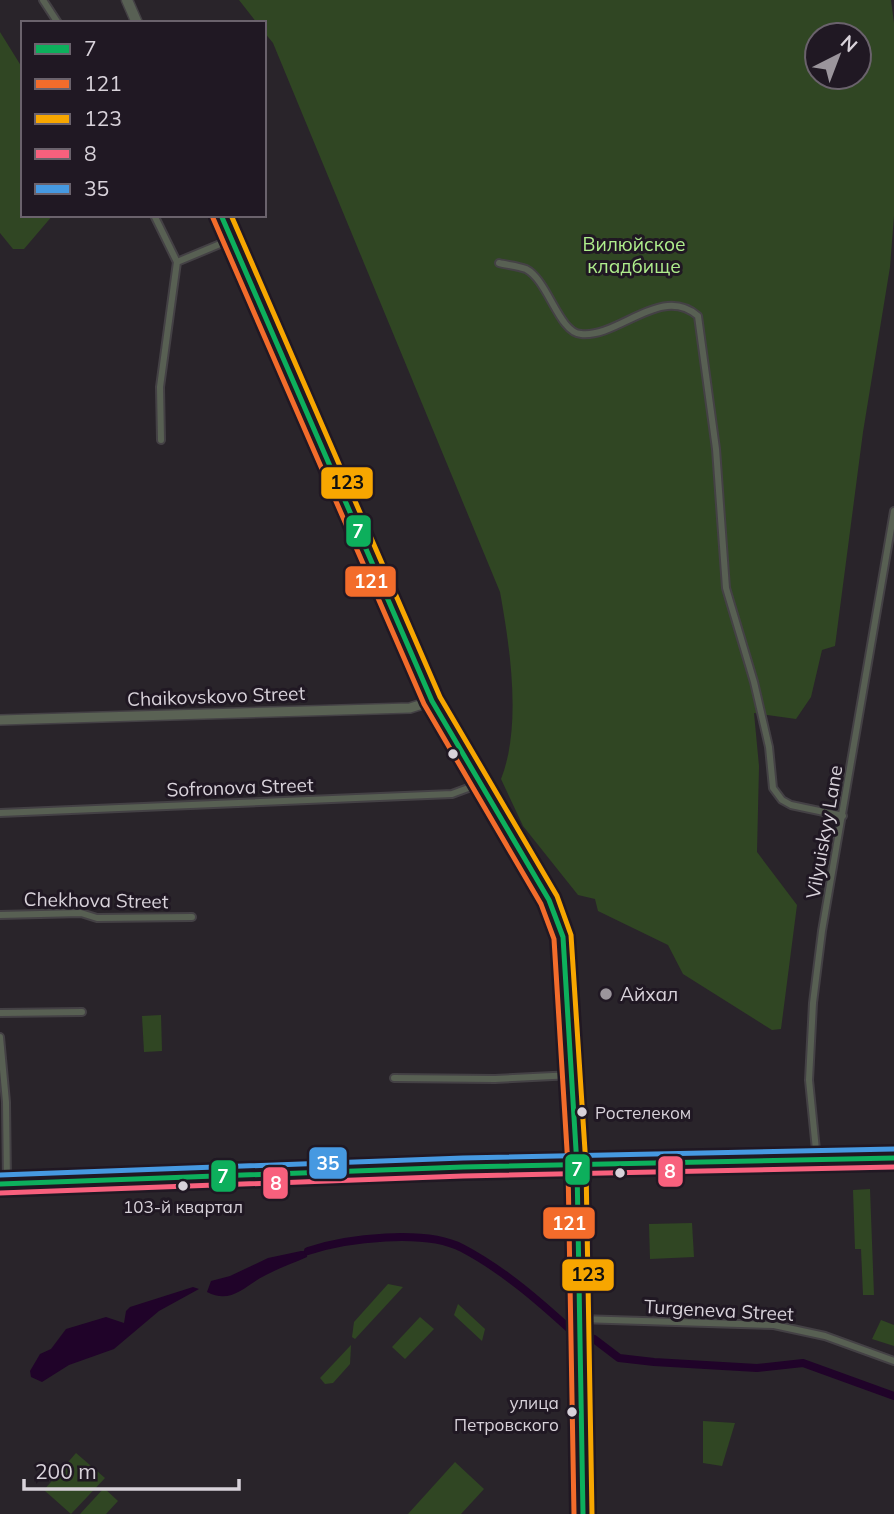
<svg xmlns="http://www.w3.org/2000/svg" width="894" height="1514" font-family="Mulish,sans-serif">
	<rect width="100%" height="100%" fill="#29242a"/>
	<g fill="#304623" fill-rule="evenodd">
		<path d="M 239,0 L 891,0 L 894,23 L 894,216 L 890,267 L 863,432 L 835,646 L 822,650 L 811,697 L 796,719 L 754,713 L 759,766 L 757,852 L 797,905 L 781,1029 L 772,1030 L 683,974 L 668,945 L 598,911 L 595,899 L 578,895 L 523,826 L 501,779 C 522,726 510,647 500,592 L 273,43 L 264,32 L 264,23 L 257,23 ZM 817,35 L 859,35 L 859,77 L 817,77 Z"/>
		<polygon points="0,32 23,69 23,215 53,215 24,249 13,249 0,233"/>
		<polygon points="161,1015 162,1051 144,1052 142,1016"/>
		<polygon points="870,1189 874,1295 863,1295 861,1249 855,1249 853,1190"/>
		<polygon points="692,1223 694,1257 650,1259 649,1224"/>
		<polygon points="388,1284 403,1287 355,1339 352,1337 354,1322"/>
		<polygon points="458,1304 485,1329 482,1341 454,1315"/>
		<polygon points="420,1317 434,1329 405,1359 392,1347"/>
		<polygon points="881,1320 894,1325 894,1346 872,1339"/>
		<polygon points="351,1345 350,1364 333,1383 325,1384 320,1378"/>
		<polygon points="703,1421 735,1423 722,1466 703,1463"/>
		<polygon points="76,1453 105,1478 71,1514 44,1490"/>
		<polygon points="455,1462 484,1489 461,1514 408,1514"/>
		<polygon points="104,1488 118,1501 106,1514 80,1514"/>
	</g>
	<g fill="#200329">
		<path d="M 301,1251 L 308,1251 L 307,1257 C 294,1263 279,1268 266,1275 C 245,1285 232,1305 207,1292 L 211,1281 L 230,1276 L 268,1258 Z"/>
		<polygon points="193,1287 199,1289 159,1311 114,1349 69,1365 42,1382 31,1377 30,1371 40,1354 51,1349 66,1329 106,1317 124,1323 126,1311 130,1307"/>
	</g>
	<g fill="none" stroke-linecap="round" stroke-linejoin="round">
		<g stroke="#200329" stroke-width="8">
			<path d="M 308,1251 C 347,1238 425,1229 462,1248 C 504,1270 540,1302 574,1333"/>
			<polyline points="594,1339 619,1358 654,1362 757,1368 803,1363 894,1396"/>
		</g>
		<g stroke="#444145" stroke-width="10">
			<g id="minor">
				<polyline points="43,0 58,23"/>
				<polyline points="154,215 177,262"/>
				<path d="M 499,263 C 507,265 518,266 526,269 C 548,280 559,333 581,334 C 619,338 661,284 698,316 L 716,449 L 726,588 L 754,682 L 769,747 L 773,788 L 782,800 L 791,805 L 843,816"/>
				<polyline points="161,440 160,387 177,262 232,239"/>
				<polyline points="0,813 452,794 479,784"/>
				<polyline points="0,915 81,913 97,918 192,917"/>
				<polyline points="0,1013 82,1012"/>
				<polyline points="0,1037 6,1102 7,1183"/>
				<polyline points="394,1078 495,1079 573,1075"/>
				<polyline points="817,1160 809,1080 813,1003 822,931 894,511"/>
				<polyline points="579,1319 774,1325 825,1336 894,1361"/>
			</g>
		</g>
		<g stroke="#444145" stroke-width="12">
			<polyline id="secondary" points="0,720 410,708 432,701"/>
		</g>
		<g stroke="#444145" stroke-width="13">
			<g id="primary">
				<polyline points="127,0 137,23"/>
				<polyline points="221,215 432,701 549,900 563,937 568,985 577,1166 583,1514"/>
				<polyline points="0,1184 463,1167 894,1158"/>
			</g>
		</g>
		<use href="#minor" stroke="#586053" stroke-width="6"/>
		<use href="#secondary" stroke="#5a6254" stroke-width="9"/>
		<use href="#primary" stroke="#586054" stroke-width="10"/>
		<g stroke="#201823" stroke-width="10">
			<g id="bus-1">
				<polyline points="221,215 432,701 549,900 563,937 577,1166 583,1514"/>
				<polyline points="0,1184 463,1167 894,1158"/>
			</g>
		</g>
		<g stroke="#201823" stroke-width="10">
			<polyline id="bus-2" points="213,218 424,704 541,904 554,939 568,1166 574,1514"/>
		</g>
		<g stroke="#201823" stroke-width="10">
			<polyline id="bus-3" points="231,215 440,697 557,896 571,935 586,1166 592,1514"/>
		</g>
		<g stroke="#201823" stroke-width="10">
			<polyline id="bus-4" points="0,1193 463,1176 894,1167"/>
		</g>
		<g stroke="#201823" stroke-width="10">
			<polyline id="bus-5" points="0,1175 463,1158 894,1149"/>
		</g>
		<use href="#bus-1" stroke="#0daf5c" stroke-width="5"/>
		<use href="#bus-2" stroke="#f36c2b" stroke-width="5"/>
		<use href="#bus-3" stroke="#f7a600" stroke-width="5"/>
		<use href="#bus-4" stroke="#f8607d" stroke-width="5"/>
		<use href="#bus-5" stroke="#4699e1" stroke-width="5"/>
	</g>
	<g fill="#d8d2da" stroke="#201823" stroke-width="2.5">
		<circle cx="453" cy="754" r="6"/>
		<circle cx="582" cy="1112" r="6"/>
		<circle cx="620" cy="1173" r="6"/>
		<circle cx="183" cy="1186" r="6"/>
		<circle cx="572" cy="1412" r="6"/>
	</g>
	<circle fill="#9b959c" stroke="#201823" stroke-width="2.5" cx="606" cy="994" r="7"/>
	<g text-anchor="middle" stroke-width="6" stroke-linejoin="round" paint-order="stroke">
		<g font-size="17" fill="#d8d2da" stroke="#201823" text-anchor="start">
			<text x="595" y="1119">Ростелеком</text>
			<text x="183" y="1213" text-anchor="middle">103-й квартал</text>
			<text x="559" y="1409" text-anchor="end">улица<tspan x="559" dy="22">Петровского</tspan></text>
		</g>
		<g font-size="19" fill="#afee8c" stroke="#201823">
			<text x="634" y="251">Вилюйское<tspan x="634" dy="22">кладбище</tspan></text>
		</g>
		<g font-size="19" fill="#d8d2da" stroke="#201823">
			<text transform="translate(216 696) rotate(-2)" y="7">Chaikovskovo Street</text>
			<text transform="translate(240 787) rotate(-2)" y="7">Sofronova Street</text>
			<text transform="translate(824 832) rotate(-80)" y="7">Vilyuiskyy Lane</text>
			<text transform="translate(96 900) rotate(1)" y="7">Chekhova Street</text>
			<text transform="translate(719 1310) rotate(3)" y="7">Turgeneva Street</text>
		</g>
		<g font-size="19" fill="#d8d2da" stroke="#201823" text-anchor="start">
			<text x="620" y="1001">Айхал</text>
		</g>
	</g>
	<g stroke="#201823" stroke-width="2.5">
		<rect x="320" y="466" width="54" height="34" rx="7" fill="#f7a600"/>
		<rect x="345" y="514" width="27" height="34" rx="7" fill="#0daf5c"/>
		<rect x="344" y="565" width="53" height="33" rx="7" fill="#f36c2b"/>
		<rect x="308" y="1146" width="40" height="34" rx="7" fill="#4699e1"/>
		<rect x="564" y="1153" width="27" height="33" rx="7" fill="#0daf5c"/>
		<rect x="657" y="1155" width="27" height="33" rx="7" fill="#f8607d"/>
		<rect x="210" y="1159" width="27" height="34" rx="7" fill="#0daf5c"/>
		<rect x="262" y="1166" width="27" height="34" rx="7" fill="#f8607d"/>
		<rect x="542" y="1206" width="54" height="34" rx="7" fill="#f36c2b"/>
		<rect x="561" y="1258" width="54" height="34" rx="7" fill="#f7a600"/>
	</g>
	<g font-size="19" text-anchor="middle" font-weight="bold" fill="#fff">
		<text x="358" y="538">7</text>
		<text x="371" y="588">121</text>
		<text x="328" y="1170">35</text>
		<text x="577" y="1176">7</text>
		<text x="670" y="1178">8</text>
		<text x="223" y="1183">7</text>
		<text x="276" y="1190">8</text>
		<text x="569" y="1230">121</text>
	</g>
	<g font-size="19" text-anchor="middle" font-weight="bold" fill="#111">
		<text x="347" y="489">123</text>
		<text x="588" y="1281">123</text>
	</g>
	<rect x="21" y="21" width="245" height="196" fill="#201823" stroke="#6a626c" stroke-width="2"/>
	<rect x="35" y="44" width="35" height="10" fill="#0daf5c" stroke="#6a626c" stroke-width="2"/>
	<text x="84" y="56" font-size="21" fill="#d8d2da">7</text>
	<rect x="35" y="79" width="35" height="10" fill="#f36c2b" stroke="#6a626c" stroke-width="2"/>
	<text x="84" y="91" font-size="21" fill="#d8d2da">121</text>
	<rect x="35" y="114" width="35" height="10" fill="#f7a600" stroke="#6a626c" stroke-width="2"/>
	<text x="84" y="126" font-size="21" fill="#d8d2da">123</text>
	<rect x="35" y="149" width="35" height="10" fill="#f8607d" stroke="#6a626c" stroke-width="2"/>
	<text x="84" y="161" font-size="21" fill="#d8d2da">8</text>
	<rect x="35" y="184" width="35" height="10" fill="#4699e1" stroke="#6a626c" stroke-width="2"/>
	<text x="84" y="196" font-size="21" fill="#d8d2da">35</text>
	<g transform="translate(838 56) rotate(42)"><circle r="33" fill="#201823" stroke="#6a626c" stroke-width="2"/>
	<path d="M0-5L12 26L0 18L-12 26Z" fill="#9b959c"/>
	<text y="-10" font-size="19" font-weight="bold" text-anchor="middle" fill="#d8d2da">N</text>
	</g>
	<path d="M24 1479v10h215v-10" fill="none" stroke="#d8d2da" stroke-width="3.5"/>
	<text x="35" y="1479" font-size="21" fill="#d8d2da" stroke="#201823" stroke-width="5" paint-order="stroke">200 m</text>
</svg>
